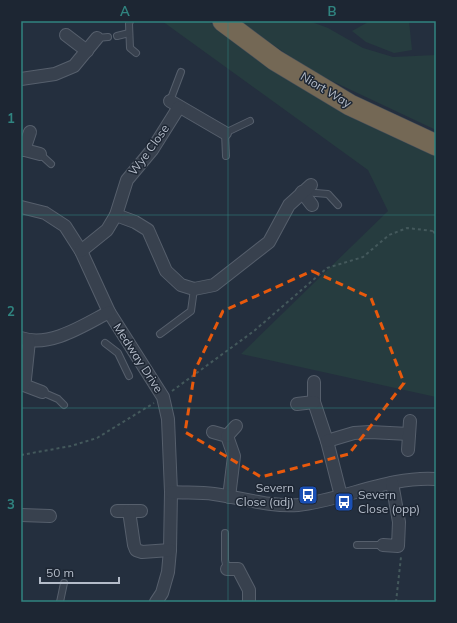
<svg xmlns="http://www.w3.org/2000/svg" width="457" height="623" font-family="Mulish,sans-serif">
	<rect width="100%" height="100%" fill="#242f3e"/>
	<g fill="#263c3f">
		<polygon points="162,21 208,21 228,36 333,104 436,155 436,397 241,354 388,211 368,170"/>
		<polygon points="237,21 309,21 328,28 363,48 393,57 436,55 436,130 315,73"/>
		<polygon points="370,21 409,21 412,50 394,53 366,42 352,31"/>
	</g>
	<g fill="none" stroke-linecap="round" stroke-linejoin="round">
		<g stroke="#565f6c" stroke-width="8">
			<g id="lane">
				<polyline points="130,21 129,24 130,48 136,53"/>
				<polyline points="117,36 129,33"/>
				<polyline points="97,38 108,37"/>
				<polyline points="170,101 181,72"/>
				<polyline points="40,154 51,164"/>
				<polyline points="226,156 225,133 250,121"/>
				<polyline points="303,192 328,194 338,205"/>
				<polyline points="160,334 191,311 194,289"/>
				<polyline points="105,343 118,353 129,376"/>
				<polyline points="42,392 58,399 64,405"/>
				<polyline points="225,533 225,560 227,569"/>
				<polyline points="357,545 383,545"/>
				<polyline points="60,602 64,583"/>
			</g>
		</g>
		<g stroke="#565f6c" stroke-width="14">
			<g id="street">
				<polyline points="66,35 87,51"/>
				<polyline points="21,79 55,74 74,66 97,38"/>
				<polyline points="170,101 225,133"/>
				<polyline points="21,149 40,154"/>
				<polyline points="24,150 30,132"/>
				<polyline points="302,192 312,205"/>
				<polyline points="21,207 45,213 65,226 81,251 109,312 163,397 168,419 171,492 170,550 168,572 162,593 156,602"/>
				<polyline points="116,215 135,222 148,230 166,271 181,285 194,289 214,285 269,242 289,205 311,185"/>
				<polyline points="81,251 107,230 116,215 127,180 152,150 179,107"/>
				<path d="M 21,338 C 50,348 84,325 109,312"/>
				<polyline points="314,382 314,402 327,441 341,496"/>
				<polyline points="21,384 42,392"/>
				<polyline points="23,385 25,379 29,341"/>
				<polyline points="297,404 314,402"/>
				<polyline points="213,432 227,436 234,456 229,497"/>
				<polyline points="227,436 236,426"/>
				<polyline points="327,441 354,433 370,432 409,434"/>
				<polyline points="408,450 410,421"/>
				<path d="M 171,492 C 185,493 200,492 214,494 C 242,498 270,507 298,505 C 344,500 389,476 436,479"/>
				<polyline points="117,511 141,511"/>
				<polyline points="129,511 134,545 136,550 142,552 170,550"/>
				<polyline points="21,515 50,516"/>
				<polyline points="383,545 398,546 399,522 392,483"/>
				<polyline points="227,569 238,569 249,590 249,602"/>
			</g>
		</g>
		<g stroke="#434c59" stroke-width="22">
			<polyline id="highway" points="223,21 275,60 350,105 436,145"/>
		</g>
		<g stroke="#44595c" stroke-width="2" stroke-dasharray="3 3" stroke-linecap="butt">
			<polyline points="433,231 436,235"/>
			<polyline points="172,391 254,331 327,268 363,257 389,235 407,228 433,231 436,229"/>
			<polyline points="21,455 71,446 97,438 154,403"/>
			<polyline points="396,602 401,557"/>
		</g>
		<use href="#lane" stroke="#38414e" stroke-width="6"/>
		<use href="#street" stroke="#38414e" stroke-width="12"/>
		<use href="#highway" stroke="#746855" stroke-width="21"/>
	</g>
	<path fill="none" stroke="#e8590c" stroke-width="3" stroke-dasharray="8 5" stroke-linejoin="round" d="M 312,271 L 371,298 L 404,383 L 349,454 L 261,477 L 185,432 L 195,370 L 223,311 Z"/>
	<path fill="none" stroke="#308480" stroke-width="1" stroke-opacity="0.55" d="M 228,21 L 228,602M 21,215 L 436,215M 21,408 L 436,408"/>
	<defs>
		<g id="bus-square" transform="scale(1)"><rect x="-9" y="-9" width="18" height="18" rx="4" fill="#1a4fb4" stroke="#1d2633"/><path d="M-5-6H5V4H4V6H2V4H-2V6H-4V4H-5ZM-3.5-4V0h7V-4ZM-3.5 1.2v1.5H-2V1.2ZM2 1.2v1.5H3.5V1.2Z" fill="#fff"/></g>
	</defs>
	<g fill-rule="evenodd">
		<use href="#bus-square" x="308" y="495"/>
		<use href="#bus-square" x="344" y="502"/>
	</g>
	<g text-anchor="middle" stroke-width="3" stroke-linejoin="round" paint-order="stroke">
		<g font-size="12" fill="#b4bcc9" stroke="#1d2633">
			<text transform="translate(326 90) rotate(31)" y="4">Niort Way</text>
			<text transform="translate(149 150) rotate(-54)" y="4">Wye Close</text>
			<text transform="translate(138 358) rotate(57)" y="4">Medway Drive</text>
		</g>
		<g font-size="12" fill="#b4bcc9" stroke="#1d2633" text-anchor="end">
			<text x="294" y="492">Severn<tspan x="294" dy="14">Close (adj)</tspan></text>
			<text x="358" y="499" text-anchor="start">Severn<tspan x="358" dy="14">Close (opp)</tspan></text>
		</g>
	</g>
	<rect width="457" height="623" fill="none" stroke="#1d2633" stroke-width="44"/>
	<path d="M40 577v6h79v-6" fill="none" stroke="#b4bcc9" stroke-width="2"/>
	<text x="46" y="577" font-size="12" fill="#b4bcc9" stroke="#1d2633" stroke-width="3" paint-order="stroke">50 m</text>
	<rect x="22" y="22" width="413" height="579" fill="none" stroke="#308480" stroke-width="1.5"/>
	<g font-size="13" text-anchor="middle" font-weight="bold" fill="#308480">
		<text x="125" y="16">A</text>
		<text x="332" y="16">B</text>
		<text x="11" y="123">1</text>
		<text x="11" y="316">2</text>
		<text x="11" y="509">3</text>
	</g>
</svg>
